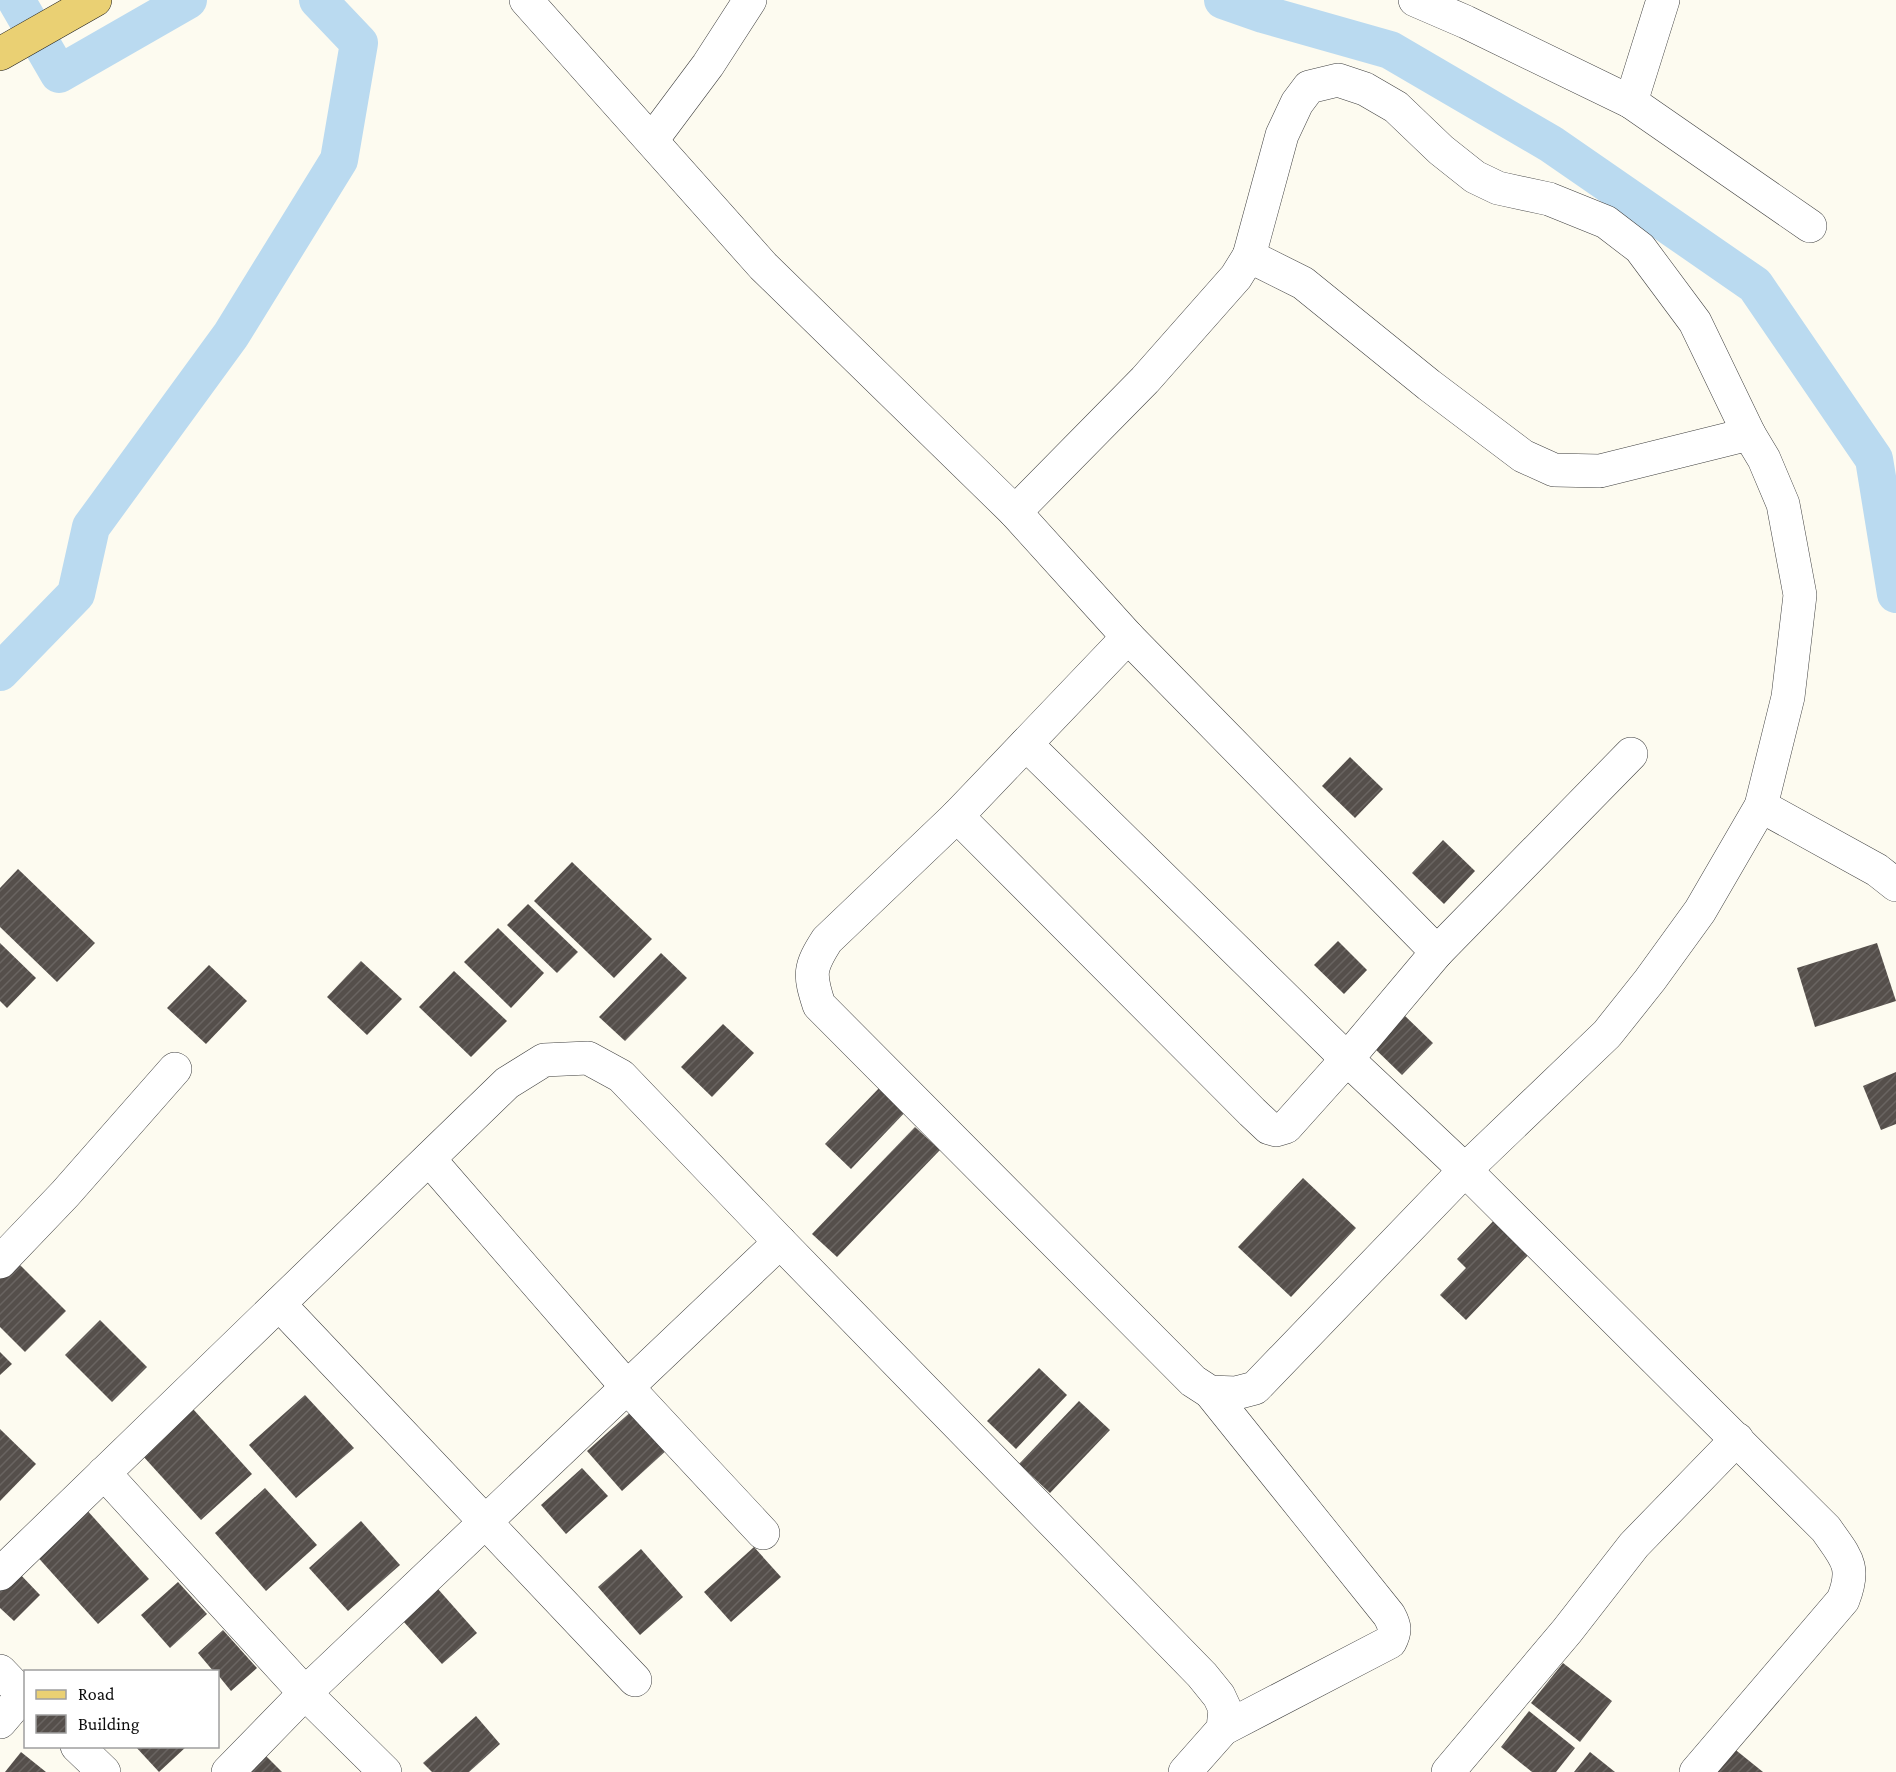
<svg xmlns="http://www.w3.org/2000/svg" width="1896" height="1772" font-family="'Crimson Pro',serif">
	<defs>
		<pattern id="building-hatch" width="6" height="6" patternUnits="userSpaceOnUse" patternTransform="scale(1.5)"><rect width="6" height="6" fill="#554f4b"/><path d="M-1 1l2-2M0 6l6-6M5 7l2-2" fill="none" stroke="#696461"/></pattern>
	</defs>
	<rect width="100%" height="100%" fill="#fdfbf0"/>
	<g fill="none" stroke-linecap="round" stroke-linejoin="round">
		<g stroke="#badaf0" stroke-width="38">
			<polyline points="16,0 59,74 188,0"/>
			<polyline points="1223,0 1263,14 1390,50 1551,144 1755,285 1874,459 1896,594"/>
			<polyline points="0,672 76,594 91,527 231,335 339,160 359,43 318,0"/>
		</g>
	</g>
	<g fill="url(#building-hatch)">
		<polygon points="1350,757 1383,789 1355,818 1322,786"/>
		<polygon points="1443,840 1475,871 1444,904 1412,873"/>
		<polygon points="572,862 652,939 614,978 534,901"/>
		<polygon points="18,869 95,943 57,982 0,927 0,888"/>
		<polygon points="528,904 578,952 557,973 507,925"/>
		<polygon points="498,928 544,973 511,1008 464,962"/>
		<polygon points="1338,941 1367,970 1344,994 1314,965"/>
		<polygon points="0,943 36,978 7,1008 0,1001"/>
		<polygon points="1877,943 1896,1001 1815,1027 1797,968"/>
		<polygon points="661,953 687,978 625,1041 599,1017"/>
		<polygon points="361,961 402,999 367,1035 327,997"/>
		<polygon points="209,965 247,1001 206,1044 167,1008"/>
		<polygon points="454,971 507,1021 471,1057 419,1007"/>
		<polygon points="1403,1014 1433,1043 1402,1075 1372,1046"/>
		<polygon points="723,1024 754,1053 712,1097 681,1067"/>
		<polygon points="1896,1072 1896,1124 1881,1130 1863,1086"/>
		<polygon points="883,1084 909,1108 851,1169 825,1144"/>
		<polygon points="915,1127 940,1150 837,1257 812,1234"/>
		<polygon points="1303,1178 1356,1228 1291,1297 1238,1247"/>
		<polygon points="1498,1216 1533,1250 1466,1320 1440,1295 1466,1268 1457,1259"/>
		<polygon points="17,1262 66,1311 25,1352 0,1327 0,1279"/>
		<polygon points="100,1320 147,1367 112,1402 65,1355"/>
		<polygon points="0,1352 12,1364 0,1375"/>
		<polygon points="1039,1368 1067,1395 1016,1449 987,1421"/>
		<polygon points="305,1395 354,1448 296,1498 249,1445"/>
		<polygon points="1079,1401 1110,1430 1050,1493 1019,1464"/>
		<polygon points="193,1409 252,1474 201,1520 142,1455"/>
		<polygon points="634,1409 669,1448 622,1491 587,1451"/>
		<polygon points="0,1429 36,1464 0,1501"/>
		<polygon points="582,1468 608,1496 566,1534 541,1505"/>
		<polygon points="265,1488 317,1545 266,1591 215,1533"/>
		<polygon points="85,1508 149,1579 98,1624 34,1553"/>
		<polygon points="361,1521 400,1565 348,1611 309,1568"/>
		<polygon points="754,1547 781,1577 731,1622 704,1592"/>
		<polygon points="641,1549 683,1597 640,1635 598,1587"/>
		<polygon points="18,1572 40,1595 14,1621 0,1608 0,1590"/>
		<polygon points="178,1582 207,1614 170,1648 141,1615"/>
		<polygon points="438,1589 477,1633 442,1664 403,1621"/>
		<polygon points="223,1630 257,1668 231,1691 218,1675 218,1672 214,1672 198,1653"/>
		<polygon points="1563,1663 1612,1701 1580,1742 1531,1703"/>
		<polygon points="1529,1711 1575,1748 1556,1772 1532,1772 1501,1747"/>
		<polygon points="476,1716 500,1744 469,1772 432,1772 423,1763"/>
		<polygon points="135,1746 187,1746 159,1772"/>
		<polygon points="1732,1747 1763,1772 1711,1772"/>
		<polygon points="21,1752 46,1772 5,1772"/>
		<polygon points="1590,1752 1615,1772 1574,1772"/>
		<polygon points="264,1754 282,1772 246,1772"/>
	</g>
	<g fill="none" stroke-linecap="round" stroke-linejoin="round">
		<g stroke="#414141" stroke-width="34">
			<g id="minor">
				<path d="M 526,0 L 763,266 L 1015,512 L 1128,637 L 1437,952 L 1347,1059 L 1465,1170 L 1826,1529 C 1845,1557 1857,1565 1843,1600 L 1696,1772"/>
				<polyline points="1415,0 1466,22 1631,102 1810,226"/>
				<polyline points="1631,102 1663,0"/>
				<polyline points="652,140 708,65 750,0"/>
				<polyline points="1249,256 1282,135 1297,103 1309,87 1338,80 1365,89 1396,107 1441,150 1475,177 1498,188 1549,199 1606,222 1640,248 1695,322 1749,434"/>
				<path d="M 1015,512 L 1145,380 L 1236,277 L 1249,256 L 1303,283 L 1429,385 L 1523,456 L 1554,470 L 1600,471 L 1749,434 L 1764,459 L 1783,504 L 1800,595 L 1788,697 L 1761,806 L 1700,911 L 1650,980 L 1607,1034 L 1465,1170 L 1255,1388 L 1236,1393 L 1210,1392 L 1193,1381 L 819,1005 C 809,974 809,968 827,940 L 957,816 L 1128,637"/>
				<polyline points="1761,806 1877,870 1896,885"/>
				<polyline points="957,816 1252,1112 1269,1128 1276,1130 1286,1127 1347,1059 1026,744"/>
				<polyline points="1437,952 1631,754"/>
				<polyline points="429,1159 627,1387 763,1533"/>
				<polyline points="0,1262 65,1194 175,1069"/>
				<polyline points="279,1304 635,1680"/>
				<path d="M 1210,1392 L 1389,1615 C 1395,1626 1396,1631 1390,1642 L 1223,1729"/>
				<polyline points="104,1473 305,1693 385,1772"/>
				<polyline points="0,1574 507,1083 544,1060 588,1058 621,1076 780,1242 1202,1675 1219,1696 1225,1709 1223,1729 1185,1772"/>
				<polyline points="0,1671 23,1695 0,1722"/>
				<polyline points="77,1746 104,1772"/>
				<polyline points="228,1772 305,1693 780,1242"/>
				<polyline points="1448,1772 1567,1631 1634,1545 1737,1439"/>
			</g>
		</g>
		<g stroke="#1f1f1f" stroke-width="34">
			<polyline id="major" points="0,54 95,0"/>
		</g>
		<use href="#minor" stroke="#fff" stroke-width="33"/>
		<use href="#major" stroke="#ead073" stroke-width="33"/>
	</g>
	<rect x="24" y="1670" width="195" height="78" fill="#ffffff" stroke="#9f9f9f" stroke-width="1.5"/>
	<rect x="36" y="1690" width="30" height="9" fill="#ead073" stroke="#9f9f9f" stroke-width="1.5"/>
	<text x="78" y="1700" font-size="18" fill="#0e0e0e">Road</text>
	<rect x="36" y="1715" width="30" height="18" fill="url(#building-hatch)" stroke="#9f9f9f" stroke-width="1.5"/>
	<text x="78" y="1730" font-size="18" fill="#0e0e0e">Building</text>
</svg>
